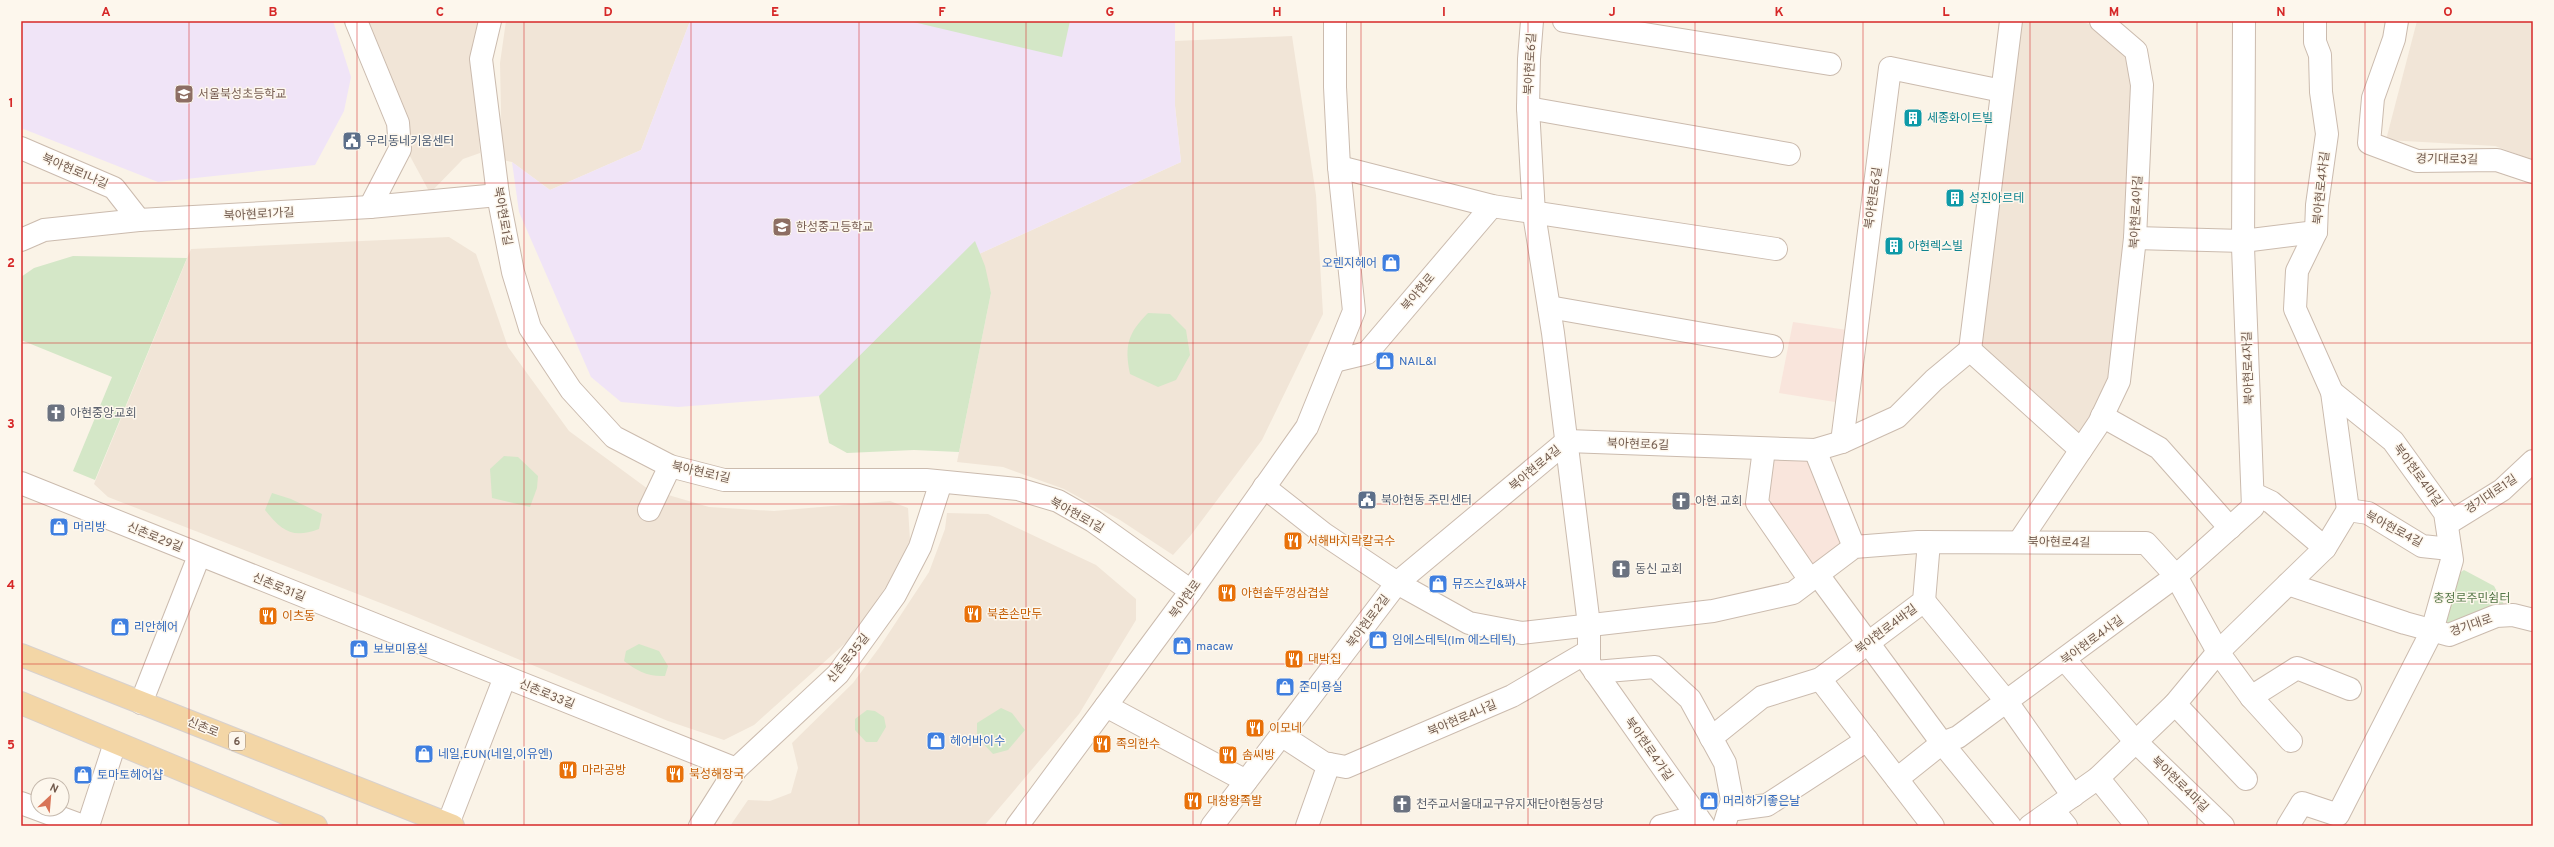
<svg xmlns="http://www.w3.org/2000/svg" width="2554" height="847" font-family="Overpass,'Noto Sans KR',sans-serif">
	<rect width="100%" height="100%" fill="#faf3e7"/>
	<g fill="#f1e5d7">
		<polygon points="362,21 478,21 472,46 480,153 463,159 430,193 404,145"/>
		<polygon points="506,21 690,21 641,150 550,190 512,162 502,160 500,63"/>
		<polygon points="2021,21 2077,21 2098,26 2134,60 2138,86 2115,374 2082,440 1980,346"/>
		<polygon points="2417,21 2533,21 2533,160 2495,146 2386,140"/>
		<polygon points="1292,36 1316,195 1323,314 1262,440 1191,535 1173,555 1120,520 1064,489 1003,467 957,462 991,293 979,254 1181,162 1175,106 1175,41"/>
		<polygon points="449,237 476,254 508,347 569,431 648,489 709,507 774,511 890,501 908,508 910,540 887,585 851,638 754,725 724,740 668,721 409,614 108,497 94,484 191,249"/>
		<polygon points="947,513 988,514 1096,565 1136,599 1136,620 1079,714 984,826 730,826 748,800 770,801 791,793 798,768 792,743 853,683 879,648 929,572 945,529"/>
	</g>
	<g fill="#f9e5dc">
		<polygon points="1793,322 1847,330 1835,402 1779,393"/>
		<polygon points="1771,459 1807,460 1844,544 1811,567 1764,501"/>
	</g>
	<g fill="#f0e4f7">
		<polygon points="21,21 333,21 351,77 344,111 315,165 158,182 21,128"/>
		<polygon points="690,21 1175,21 1175,106 1181,162 979,254 975,242 877,343 819,396 678,407 621,402 591,377 519,212 512,162 550,190 641,150"/>
	</g>
	<g fill="#d4e7c7">
		<polygon points="909,21 1070,21 1062,57"/>
		<polygon points="975,241 985,266 991,293 959,452 914,450 847,453 829,443 819,396"/>
		<polygon points="73,256 187,258 95,480 73,471 112,377 21,340 21,277 34,268"/>
		<path d="M 1148,313 L 1170,314 L 1186,330 L 1190,355 L 1176,380 L 1158,387 L 1130,374 C 1124,346 1128,333 1148,313 Z"/>
		<polygon points="504,456 518,457 538,476 537,488 530,507 492,498 490,469"/>
		<path d="M 272,493 L 291,499 L 322,514 L 319,529 C 292,539 282,531 265,510 Z"/>
		<polygon points="2464,570 2494,586 2507,610 2438,626 2458,574"/>
		<path d="M 639,644 L 659,651 L 668,666 L 665,676 C 648,677 637,671 624,661 L 626,651 Z"/>
		<polygon points="1001,708 1012,713 1025,730 1008,750 993,754 977,737 977,723"/>
		<polygon points="867,710 875,711 884,717 886,727 877,742 866,742 855,730 855,719"/>
	</g>
	<g fill="none" stroke-linecap="round" stroke-linejoin="round">
		<g stroke="#cbbbae" stroke-width="24">
			<g id="minor">
				<polyline points="356,21 398,123 400,149 370,207"/>
				<polyline points="490,21 481,59 498,195 513,272 530,328 571,390 614,437 670,466 724,480 926,480 1018,489 1058,501 1093,521 1191,591"/>
				<polyline points="1532,21 1529,59 1528,108 1534,214 1553,333 1589,625 1589,663 1704,826"/>
				<polyline points="1564,21 1830,64"/>
				<polyline points="2315,21 2315,42 2320,55 2321,92 2327,134 2317,205 2316,232 2297,271 2295,309 2332,392 2348,510"/>
				<polyline points="2397,21 2394,39 2373,98 2369,143 2417,161 2497,160 2533,172"/>
				<polyline points="1528,108 1789,154"/>
				<polyline points="21,148 114,188 139,220"/>
				<polyline points="1339,167 1492,206 1776,249"/>
				<polyline points="2135,238 2243,241 2316,232"/>
				<polyline points="21,240 44,230 139,220 370,207 498,195"/>
				<polyline points="1549,307 1772,346"/>
				<polyline points="1970,350 2081,450"/>
				<polyline points="1334,361 1367,353 1492,206"/>
				<polyline points="2102,416 2159,448 2230,528"/>
				<polyline points="1567,441 1815,450 1842,442 1897,417 1934,380 1970,350 2011,21"/>
				<polyline points="1842,442 1890,68 2002,91"/>
				<polyline points="1764,449 1757,503 1810,580"/>
				<polyline points="1815,450 1854,547"/>
				<polyline points="21,483 736,769"/>
				<polyline points="1264,487 1324,534 1397,583 1469,623 1522,633 1713,611 1793,593 1854,547 1918,542 2146,543 2176,576 2218,652 2251,697 2291,741"/>
				<polyline points="2254,494 2271,502 2325,548"/>
				<polyline points="649,510 670,466"/>
				<polyline points="2348,510 2368,513 2422,546 2450,549"/>
				<polyline points="2447,524 2502,490 2533,461"/>
				<polyline points="2019,542 2099,423 2119,381 2135,238 2142,85 2136,51 2101,21"/>
				<polyline points="1818,575 1942,743 2010,826"/>
				<polyline points="2288,584 2405,623 2449,635 2496,616 2513,615 2533,620"/>
				<polyline points="1924,601 2007,702 2073,796"/>
				<polyline points="2065,660 2136,742 2223,826"/>
				<polyline points="1595,672 1655,667 1690,699 1725,763 1732,800 1724,826"/>
				<polyline points="1820,679 1933,826"/>
				<polyline points="2251,697 2297,668 2350,689"/>
				<polyline points="141,703 199,556"/>
				<polyline points="2175,704 2246,779"/>
				<polyline points="1106,706 1246,781"/>
				<polyline points="1281,735 1324,763 1346,767 1512,696 1589,651"/>
				<polyline points="1711,738 1762,697 1820,679 1924,601 1929,542"/>
				<polyline points="2098,778 2137,826"/>
				<polyline points="1897,779 1942,743 1958,737 2176,576 2253,507 2243,247 2244,21"/>
				<polyline points="21,803 83,826"/>
				<polyline points="1729,810 1767,805 1867,740"/>
				<polyline points="2053,810 2066,826"/>
				<polyline points="448,824 505,677"/>
				<polyline points="88,826 115,743"/>
				<polyline points="700,826 736,769 838,674 895,595 920,547 941,482"/>
				<polyline points="1017,826 1191,591 1307,427 1354,311 1339,167 1335,87 1335,21"/>
				<polyline points="1212,826 1397,583 1567,441"/>
				<polyline points="1307,826 1329,764"/>
				<polyline points="1661,826 1697,816"/>
				<polyline points="2030,826 2098,778 2175,704 2218,652 2325,548 2348,510"/>
				<polyline points="2288,826 2302,803 2338,815 2432,631 2452,560 2445,513 2393,441 2332,392"/>
			</g>
		</g>
		<g stroke="#d8d1cd" stroke-width="24">
			<g id="major">
				<polyline points="21,655 453,826"/>
				<polyline points="21,703 316,826"/>
			</g>
		</g>
		<use href="#minor" stroke="#fff" stroke-width="22"/>
		<use href="#major" stroke="#f3d6a6" stroke-width="22"/>
	</g>
	<path fill="none" stroke="#d62828" stroke-width="1" stroke-opacity="0.55" d="M 189,21 L 189,826M 357,21 L 357,826M 524,21 L 524,826M 691,21 L 691,826M 859,21 L 859,826M 1026,21 L 1026,826M 1193,21 L 1193,826M 1361,21 L 1361,826M 1528,21 L 1528,826M 1695,21 L 1695,826M 1863,21 L 1863,826M 2030,21 L 2030,826M 2197,21 L 2197,826M 2365,21 L 2365,826M 21,183 L 2533,183M 21,343 L 2533,343M 21,504 L 2533,504M 21,664 L 2533,664"/>
	<defs>
		<g id="school-square" transform="scale(1)"><rect x="-9" y="-9" width="18" height="18" rx="4" fill="#8d6e63" stroke="#fdf7ed"/><path d="M0-5L7-2L0 1L-7-2ZM-4 1L0 2.5L4 1V4Q0 6-4 4Z" fill="#fff"/></g>
		<g id="building-square" transform="scale(1)"><rect x="-9" y="-9" width="18" height="18" rx="4" fill="#0f9aa8" stroke="#fdf7ed"/><path d="M-4-6H4V6H1V3H-1V6H-4ZM-2.5-4.3h1.7v1.8h-1.7ZM.8-4.3h1.7v1.8H.8ZM-2.5-1h1.7V.8h-1.7ZM.8-1h1.7V.8H.8Z" fill="#fff"/></g>
		<g id="civic-square" transform="scale(1)"><rect x="-9" y="-9" width="18" height="18" rx="4" fill="#5c6f8a" stroke="#fdf7ed"/><path d="M-.6-6.5H3V-4.5H.6V-3L4-1V1h2V6H-6V1h2V-1L-.6-3ZM-1.2 2.5V6h2.4V2.5Z" fill="#fff"/></g>
		<g id="shop-square" transform="scale(1)"><rect x="-9" y="-9" width="18" height="18" rx="4" fill="#3f7fe0" stroke="#fdf7ed"/><path d="M-5-2.5h2.3a2.7 3.5 0 0 1 5.4 0H5L5.5 6h-11ZM-1.5-2.5h3a1.5 2.3 0 0 0-3 0Z" fill="#fff"/></g>
		<g id="church-square" transform="scale(1)"><rect x="-9" y="-9" width="18" height="18" rx="4" fill="#6b7280" stroke="#fdf7ed"/><path d="M-1.2-6h2.4v3.5h3.3v2.4h-3.3V6h-2.4V-.1h-3.3v-2.4h3.3Z" fill="#fff"/></g>
		<g id="restaurant-square" transform="scale(1)"><rect x="-9" y="-9" width="18" height="18" rx="4" fill="#e8710a" stroke="#fdf7ed"/><path d="M-5-6h1v4h1v-4h1v4h1v-4h1v5L-1.5 .5V6h-2V.5L-5-1ZM5-6V6H3V1.5H1.5Q1.5-4 5-6Z" fill="#fff"/></g>
	</defs>
	<g fill-rule="evenodd">
		<use href="#school-square" x="184" y="94"/>
		<use href="#building-square" x="1913" y="118"/>
		<use href="#civic-square" x="352" y="141"/>
		<use href="#building-square" x="1955" y="198"/>
		<use href="#school-square" x="782" y="227"/>
		<use href="#building-square" x="1894" y="246"/>
		<use href="#shop-square" x="1391" y="263"/>
		<use href="#shop-square" x="1385" y="361"/>
		<use href="#church-square" x="56" y="413"/>
		<use href="#civic-square" x="1367" y="500"/>
		<use href="#church-square" x="1681" y="501"/>
		<use href="#shop-square" x="59" y="527"/>
		<use href="#restaurant-square" x="1293" y="541"/>
		<use href="#church-square" x="1621" y="569"/>
		<use href="#shop-square" x="1438" y="584"/>
		<use href="#restaurant-square" x="1227" y="593"/>
		<use href="#restaurant-square" x="973" y="614"/>
		<use href="#restaurant-square" x="268" y="616"/>
		<use href="#shop-square" x="120" y="627"/>
		<use href="#shop-square" x="1378" y="640"/>
		<use href="#shop-square" x="1182" y="646"/>
		<use href="#shop-square" x="359" y="649"/>
		<use href="#restaurant-square" x="1294" y="659"/>
		<use href="#shop-square" x="1285" y="687"/>
		<use href="#restaurant-square" x="1255" y="728"/>
		<use href="#shop-square" x="936" y="741"/>
		<use href="#restaurant-square" x="1102" y="744"/>
		<use href="#shop-square" x="424" y="754"/>
		<use href="#restaurant-square" x="1228" y="755"/>
		<use href="#restaurant-square" x="568" y="770"/>
		<use href="#restaurant-square" x="675" y="774"/>
		<use href="#shop-square" x="83" y="775"/>
		<use href="#restaurant-square" x="1193" y="801"/>
		<use href="#shop-square" x="1709" y="801"/>
		<use href="#church-square" x="1402" y="804"/>
	</g>
	<g text-anchor="middle" stroke-width="3" stroke-linejoin="round" paint-order="stroke">
		<rect fill="#fdf7ed" stroke="#9c8a7e" stroke-width="1" x="229" y="732" width="16" height="18" rx="3"/>
		<g font-size="11" font-weight="bold" fill="#725b4e">
			<text x="237" y="745">6</text>
		</g>
		<g font-size="12" fill="#725b4e" stroke="#fdf7ed">
			<text transform="translate(1530 64) rotate(-87)" y="4">북아현로6길</text>
			<text transform="translate(2447 159) rotate(1)" y="4">경기대로3길</text>
			<text transform="translate(75 171) rotate(23)" y="4">북아현로1나길</text>
			<text transform="translate(2321 188) rotate(-84)" y="4">북아현로4차길</text>
			<text transform="translate(1873 198) rotate(-82)" y="4">북아현로6길</text>
			<text transform="translate(2136 212) rotate(-87)" y="4">북아현로4아길</text>
			<text transform="translate(259 214) rotate(-3)" y="4">북아현로1가길</text>
			<text transform="translate(503 216) rotate(80)" y="4">북아현로1길</text>
			<text transform="translate(1418 292) rotate(-50)" y="4">북아현로</text>
			<text transform="translate(2248 368) rotate(-92)" y="4">북아현로4자길</text>
			<text transform="translate(1638 444) rotate(2)" y="4">북아현로6길</text>
			<text transform="translate(1535 468) rotate(-40)" y="4">북아현로4길</text>
			<text transform="translate(701 472) rotate(13)" y="4">북아현로1길</text>
			<text transform="translate(2418 475) rotate(54)" y="4">북아현로4마길</text>
			<text transform="translate(2491 494) rotate(-34)" y="4">경기대로1길</text>
			<text transform="translate(1077 515) rotate(29)" y="4">북아현로1길</text>
			<text transform="translate(2394 529) rotate(28)" y="4">북아현로4길</text>
			<text transform="translate(155 537) rotate(22)" y="4">신촌로29길</text>
			<text transform="translate(2059 542) rotate(1)" y="4">북아현로4길</text>
			<text transform="translate(279 587) rotate(22)" y="4">신촌로31길</text>
			<text transform="translate(1185 599) rotate(-54)" y="4">북아현로</text>
			<text transform="translate(1368 621) rotate(-53)" y="4">북아현로2길</text>
			<text transform="translate(2471 625) rotate(-19)" y="4">경기대로</text>
			<text transform="translate(1886 629) rotate(-37)" y="4">북아현로4바길</text>
			<text transform="translate(2092 640) rotate(-36)" y="4">북아현로4사길</text>
			<text transform="translate(848 658) rotate(-51)" y="4">신촌로35길</text>
			<text transform="translate(547 694) rotate(22)" y="4">신촌로33길</text>
			<text transform="translate(1462 718) rotate(-23)" y="4">북아현로4나길</text>
			<text transform="translate(203 727) rotate(22)" y="4">신촌로</text>
			<text transform="translate(1649 749) rotate(55)" y="4">북아현로4가길</text>
			<text transform="translate(2180 784) rotate(44)" y="4">북아현로4마길</text>
		</g>
		<g font-size="12" fill="#785e54" stroke="#fdf7ed" text-anchor="start">
			<text x="198" y="98">서울북성초등학교</text>
			<text x="796" y="231">한성중고등학교</text>
		</g>
		<g font-size="12" fill="#0d838f" stroke="#fdf7ed" text-anchor="start">
			<text x="1927" y="122">세종화이트빌</text>
			<text x="1969" y="202">성진아르테</text>
			<text x="1908" y="250">아현렉스빌</text>
		</g>
		<g font-size="12" fill="#4e5e75" stroke="#fdf7ed" text-anchor="start">
			<text x="366" y="145">우리동네키움센터</text>
			<text x="1381" y="504">북아현동 주민센터</text>
		</g>
		<g font-size="12" fill="#366cbe" stroke="#fdf7ed" text-anchor="start">
			<text x="1377" y="267" text-anchor="end">오렌지헤어</text>
			<text x="1399" y="365">NAIL&amp;I</text>
			<text x="73" y="531">머리방</text>
			<text x="1452" y="588">뮤즈스킨&amp;꽈샤</text>
			<text x="134" y="631">리안헤어</text>
			<text x="1392" y="644">임에스테틱(Im 에스테틱)</text>
			<text x="1196" y="650">macaw</text>
			<text x="373" y="653">보보미용실</text>
			<text x="1299" y="691">준미용실</text>
			<text x="950" y="745">헤어바이수</text>
			<text x="438" y="758">네일,EUN(네일,이유엔)</text>
			<text x="97" y="779">토마토헤어샵</text>
			<text x="1723" y="805">머리하기좋은날</text>
		</g>
		<g font-size="12" fill="#5b616d" stroke="#fdf7ed" text-anchor="start">
			<text x="70" y="417">아현중앙교회</text>
			<text x="1695" y="505">아현 교회</text>
			<text x="1635" y="573">동신 교회</text>
			<text x="1416" y="808">천주교서울대교구유지재단아현동성당</text>
		</g>
		<g font-size="12" fill="#c56008" stroke="#fdf7ed" text-anchor="start">
			<text x="1307" y="545">서해바지락칼국수</text>
			<text x="1241" y="597">아현솥뚜껑삼겹살</text>
			<text x="987" y="618">북촌손만두</text>
			<text x="282" y="620">이츠동</text>
			<text x="1308" y="663">대박집</text>
			<text x="1269" y="732">이모네</text>
			<text x="1116" y="748">족의한수</text>
			<text x="1242" y="759">솜씨방</text>
			<text x="582" y="774">마라공방</text>
			<text x="689" y="778">북성해장국</text>
			<text x="1207" y="805">대창왕족발</text>
		</g>
		<g font-size="12" fill="#547747" stroke="#fdf7ed">
			<text x="2472" y="602">충정로주민쉼터</text>
		</g>
	</g>
	<rect width="2554" height="847" fill="none" stroke="#fdf7ed" stroke-width="44"/>
	<g transform="translate(50 797) rotate(26)"><circle r="19" fill="#fdf7ed" stroke="#c5b9ad"/>
	<path d="M0-3L7 15L0 10L-7 15Z" fill="#d87558"/>
	<text y="-6" font-size="11" font-weight="bold" text-anchor="middle" fill="#725b4e">N</text>
	</g>
	<rect x="22" y="22" width="2510" height="803" fill="none" stroke="#d62828" stroke-width="1.5"/>
	<g font-size="13" text-anchor="middle" font-weight="bold" fill="#d62828">
		<text x="106" y="16">A</text>
		<text x="273" y="16">B</text>
		<text x="440" y="16">C</text>
		<text x="608" y="16">D</text>
		<text x="775" y="16">E</text>
		<text x="942" y="16">F</text>
		<text x="1110" y="16">G</text>
		<text x="1277" y="16">H</text>
		<text x="1444" y="16">I</text>
		<text x="1612" y="16">J</text>
		<text x="1779" y="16">K</text>
		<text x="1946" y="16">L</text>
		<text x="2114" y="16">M</text>
		<text x="2281" y="16">N</text>
		<text x="2448" y="16">O</text>
		<text x="11" y="107">1</text>
		<text x="11" y="267">2</text>
		<text x="11" y="428">3</text>
		<text x="11" y="589">4</text>
		<text x="11" y="749">5</text>
	</g>
</svg>
